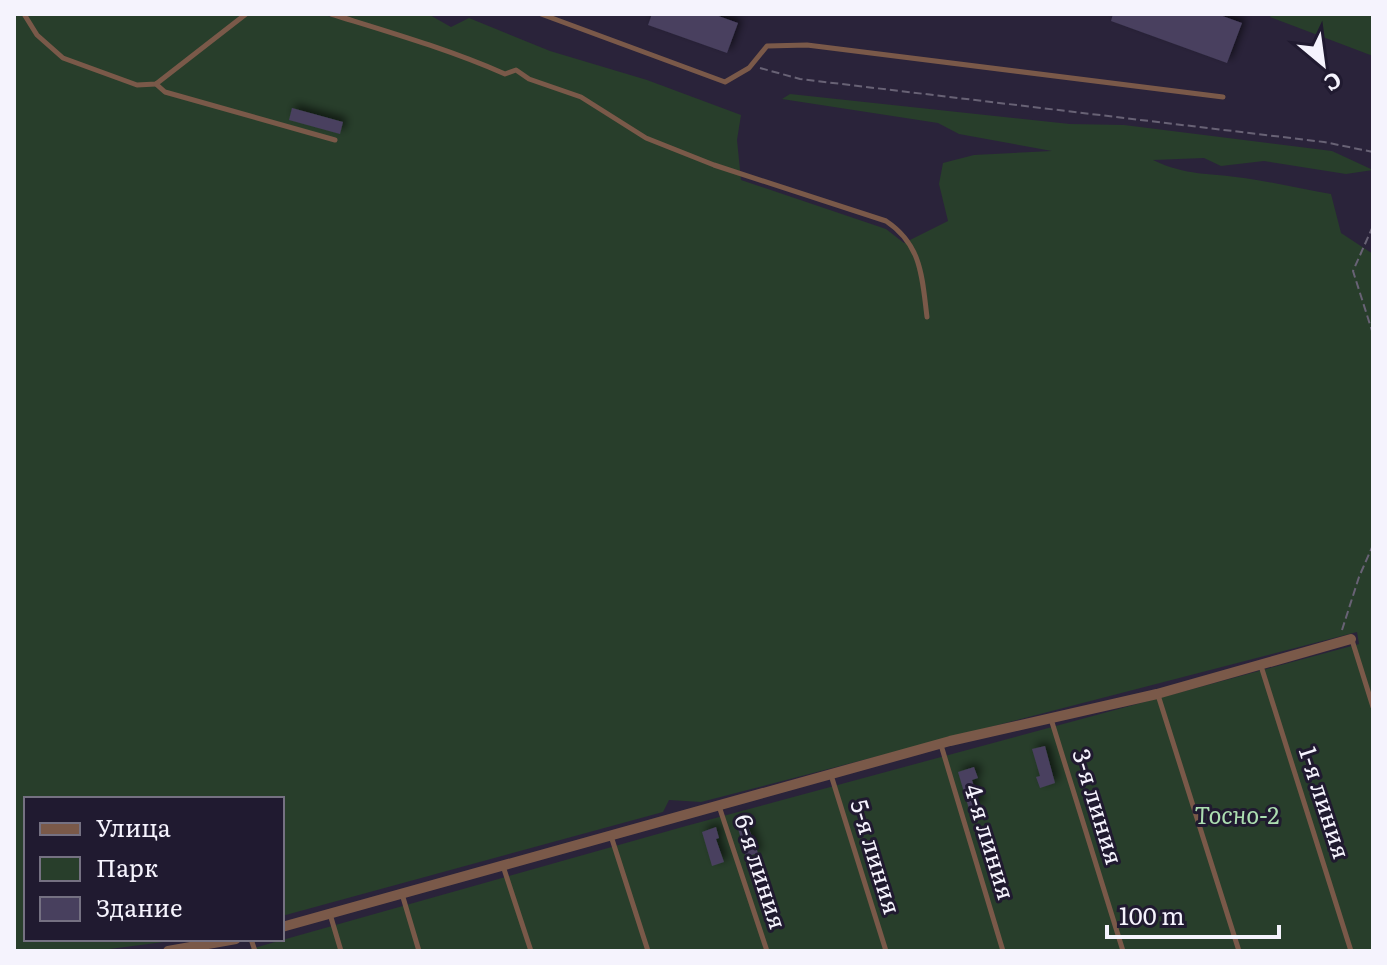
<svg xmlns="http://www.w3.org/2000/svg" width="1387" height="965" font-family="Literata,serif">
	<defs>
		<filter id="shadow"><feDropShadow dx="4" dy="-4" stdDeviation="4" flood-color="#0009"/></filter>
	</defs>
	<rect width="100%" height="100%" fill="#2a233a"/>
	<g fill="#283e2b">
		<path d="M 14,14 L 242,14 L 240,17 L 250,14 L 319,14 L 355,22 L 337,14 L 428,14 L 451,27 L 469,18 L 550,51 L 647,80 L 741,115 L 737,140 L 741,180 L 886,229 L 904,243 L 948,221 L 939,184 L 943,163 L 974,155 L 1052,151 L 959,134 L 938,123 L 782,99 L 790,94 L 1070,124 L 1124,125 L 1332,151 L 1373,170 L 1346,174 L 1264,161 L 1221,166 L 1204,158 L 1153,160 C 1186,176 1210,173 1244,178 C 1273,182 1302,189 1331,194 L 1341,233 L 1373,254 L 1373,951 L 243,951 L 686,826 L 1359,644 L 1357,632 L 701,802 L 669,800 L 663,812 L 282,916 L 282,799 L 26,799 L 26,939 L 187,939 L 94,951 L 14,951 Z"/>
		<polygon points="1272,14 1373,14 1373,56 1270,17"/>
	</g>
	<g fill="#48405e" filter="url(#shadow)">
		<polygon points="652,14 713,14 738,23 727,53 648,25"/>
		<polygon points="1113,14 1217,14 1242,23 1227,63 1111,21"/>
		<polygon points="292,108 343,122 340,134 289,120"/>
		<polygon points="1045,746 1055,783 1040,788 1036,777 1040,776 1032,749"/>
		<polygon points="974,767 978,778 972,780 980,805 969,809 958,772"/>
		<polygon points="745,818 758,853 746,857 736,821"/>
		<polygon points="716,827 719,838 716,839 724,862 712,866 702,832"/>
	</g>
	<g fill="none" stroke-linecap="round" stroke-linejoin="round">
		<g stroke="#686275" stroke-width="2" stroke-dasharray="8 4" stroke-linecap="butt">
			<polyline points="760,68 800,79 1324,142 1373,152"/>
			<polyline points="1373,226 1353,271 1373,334"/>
			<polyline points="1342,630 1359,577 1373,545"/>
		</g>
		<g stroke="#7a5949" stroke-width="5">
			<polyline points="24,14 37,35 63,58 137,85 156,84 246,14"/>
			<path d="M 331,14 C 389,32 448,49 505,74 L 516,70 L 529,79 L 581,97 L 646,138 L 714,165 L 886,221 C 922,245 922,277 927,317"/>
			<polyline points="541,14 725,82 749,68 767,46 807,45 1223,97"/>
			<polyline points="156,84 165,92 335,140"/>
			<polyline points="1352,640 1373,707"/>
			<polyline points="1261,666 1351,951"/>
			<polyline points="1158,695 1239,951"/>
			<polyline points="1051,719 1123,951"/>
			<polyline points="941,745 1003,951"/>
			<polyline points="831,775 886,951"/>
			<polyline points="719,806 767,951"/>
			<polyline points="611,836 648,951"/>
			<polyline points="503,866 531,951"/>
			<polyline points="402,894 419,951"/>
			<polyline points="330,914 341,951"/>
			<polyline points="251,939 255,951"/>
		</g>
		<g stroke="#7a5949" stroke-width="10">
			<polyline points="282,927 950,741 1157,694 1351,639"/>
			<polyline points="168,951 236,939"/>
		</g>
	</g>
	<g text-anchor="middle" stroke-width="6" stroke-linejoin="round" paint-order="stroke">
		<g font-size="24" fill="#f5f3fd" stroke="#201a30">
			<text transform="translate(1324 803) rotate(72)" y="8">1-я линия</text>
			<text transform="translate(1097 807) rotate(73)" y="8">3-я линия</text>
			<text transform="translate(989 842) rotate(73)" y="8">4-я линия</text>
			<text transform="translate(875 857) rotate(73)" y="8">5-я линия</text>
			<text transform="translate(760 872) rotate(72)" y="8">6-я линия</text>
		</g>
		<g font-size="24" font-style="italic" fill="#acdeb1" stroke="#201a30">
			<text x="1237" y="824">Тосно-2</text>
		</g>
	</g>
	<rect width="1387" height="965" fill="none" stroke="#f5f3fd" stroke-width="32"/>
	<rect x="24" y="797" width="260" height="144" fill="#201a30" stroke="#757182" stroke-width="2"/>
	<rect x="40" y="823" width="40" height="12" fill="#7a5949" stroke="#757182" stroke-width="2"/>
	<text x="96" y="837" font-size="24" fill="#f5f3fd">Улица</text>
	<rect x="40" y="857" width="40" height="24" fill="#283e2b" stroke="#757182" stroke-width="2"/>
	<text x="96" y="877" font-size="24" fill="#f5f3fd">Парк</text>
	<rect x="40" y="897" width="40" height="24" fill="#48405e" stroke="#757182" stroke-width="2"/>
	<text x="96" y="917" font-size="24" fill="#f5f3fd">Здание</text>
	<g transform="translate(1323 64) rotate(151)" stroke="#201a30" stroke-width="6" paint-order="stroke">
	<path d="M0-6L14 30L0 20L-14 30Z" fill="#f5f3fd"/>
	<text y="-12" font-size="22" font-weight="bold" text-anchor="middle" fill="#f5f3fd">С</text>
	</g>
	<path d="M1107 925v12h172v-12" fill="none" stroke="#f5f3fd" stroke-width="4"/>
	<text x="1119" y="925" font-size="24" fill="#f5f3fd" stroke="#201a30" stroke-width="6" paint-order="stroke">100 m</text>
</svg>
